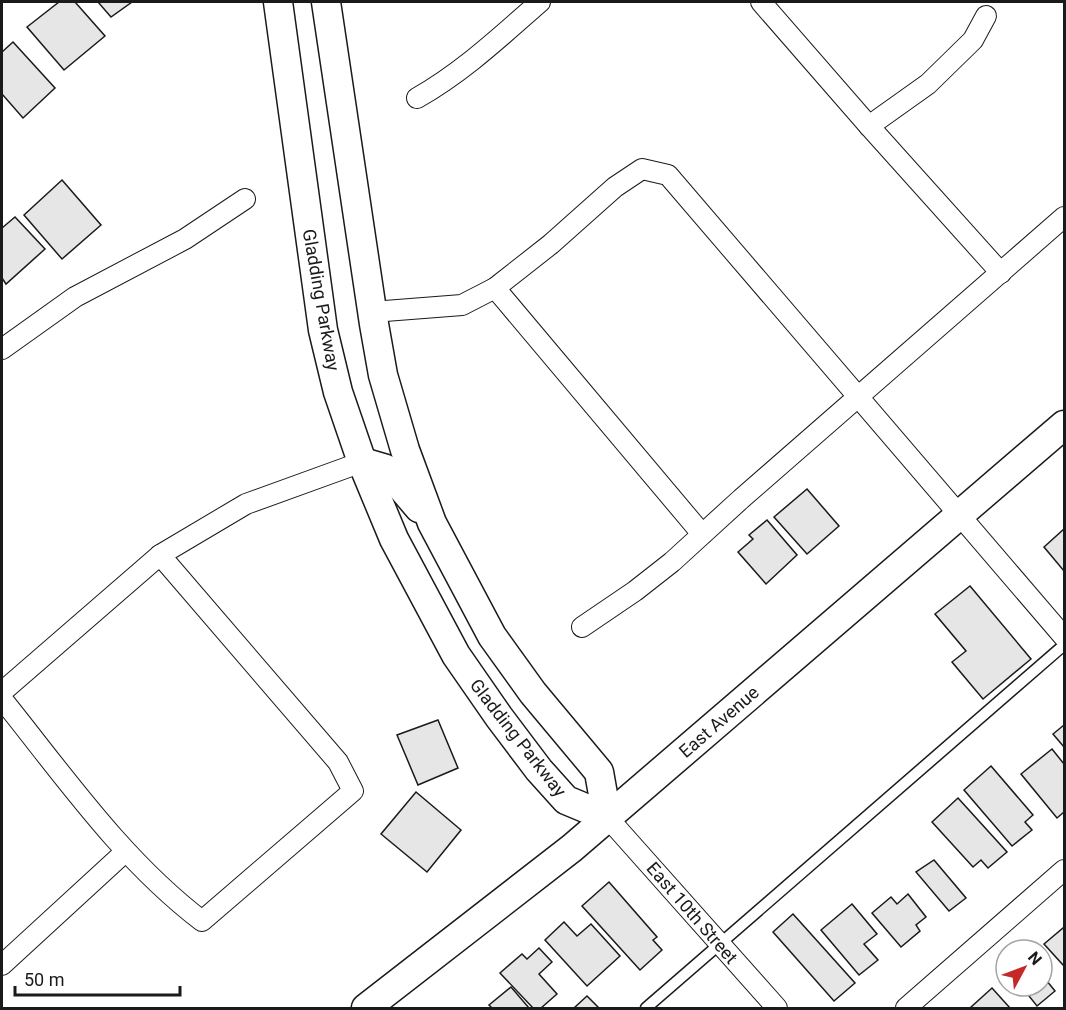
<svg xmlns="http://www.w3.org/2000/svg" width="1066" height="1010" font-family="Roboto,sans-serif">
	<rect width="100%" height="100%" fill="#fff"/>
	<g fill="#e6e6e6" stroke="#1a1a1a" stroke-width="1.5">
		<polygon points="59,2 75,2 105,36 64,70 27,27"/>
		<polygon points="98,2 132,2 111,17"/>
		<polygon points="13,42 55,88 23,118 2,94 2,52"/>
		<polygon points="62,180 101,225 62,259 24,215"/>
		<polygon points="15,217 45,249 6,284 2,278 2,228"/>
		<polygon points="807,489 839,526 807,554 774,517"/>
		<polygon points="767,520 797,555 766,584 738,552 753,539 749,535"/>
		<polygon points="1064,529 1064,571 1044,547"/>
		<polygon points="970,586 1031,659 983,699 952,662 966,651 935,614"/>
		<polygon points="438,720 458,768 418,785 397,735"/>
		<polygon points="1064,725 1064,747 1053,734"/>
		<polygon points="1052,749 1064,764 1064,812 1057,818 1021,774"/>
		<polygon points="991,766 1033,815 1025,822 1032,830 1012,846 964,790"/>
		<polygon points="416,792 461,830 427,872 381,834"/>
		<polygon points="958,798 1007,852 988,868 981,860 973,867 932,822"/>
		<polygon points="934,860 966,898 949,911 916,872"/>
		<polygon points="609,882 657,937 653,940 662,950 640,970 582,906"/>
		<polygon points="908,894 926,917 916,925 920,931 901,947 872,913 891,897 897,904"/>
		<polygon points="852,904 877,934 864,944 878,960 859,975 821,930"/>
		<polygon points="793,914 855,983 834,1001 773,932"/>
		<polygon points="564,922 577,936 591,924 620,956 587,986 545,940"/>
		<polygon points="1063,928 1064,930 1064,966 1044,944"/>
		<polygon points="539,948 552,962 539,974 557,994 541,1008 533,1008 500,973 522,954 527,959"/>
		<polygon points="1042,975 1055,991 1037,1006 1021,986 1042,986"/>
		<polygon points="511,987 529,1008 492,1008 489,1005"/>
		<polygon points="992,988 1010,1008 970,1008"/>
		<polygon points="587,996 599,1008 574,1008"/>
	</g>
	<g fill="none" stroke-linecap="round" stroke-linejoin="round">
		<g stroke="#1a1a1a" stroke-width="13">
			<polyline id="lane" points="646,1008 1064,645"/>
		</g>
		<g stroke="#1a1a1a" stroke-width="22">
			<g id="street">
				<polyline points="761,2 869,126 1001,273"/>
				<path d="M 417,98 C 463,72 501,36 540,2"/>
				<polyline points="869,126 928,84 973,40 986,16"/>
				<polyline points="495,288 702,534"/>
				<polyline points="372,312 462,305 495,288 551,244 615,187 642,169 668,175 1064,637"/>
				<polyline points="2,349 75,297 185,239 245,199"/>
				<polyline points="160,555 246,504 362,462"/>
				<polyline points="582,627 635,591 672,562 741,499 1064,217"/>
				<path d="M 2,692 L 160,555 L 338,762 L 353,791 L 202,921 C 122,860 64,776 2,699"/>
				<polyline points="607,817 777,1008"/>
				<polyline points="2,965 125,852"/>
				<polyline points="906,1008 1064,870"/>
			</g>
		</g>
		<g stroke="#1a1a1a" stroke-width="31">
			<g id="secondary">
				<polyline points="278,2 323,330 338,392 362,462 394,539 456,655 499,717 539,770 566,800 607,817"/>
				<polyline points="326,2 374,324 383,375 405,450 432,523 492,636 533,693 599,772 607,817"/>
				<polyline points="362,462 386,469 419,508"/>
				<polyline points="366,1008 572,848 1064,425"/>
			</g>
		</g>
		<use href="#lane" stroke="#fff" stroke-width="10"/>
		<use href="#street" stroke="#fff" stroke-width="20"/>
		<use href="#secondary" stroke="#fff" stroke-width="28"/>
	</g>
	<g text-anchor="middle" stroke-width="4.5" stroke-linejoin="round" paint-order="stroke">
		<g font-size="18" fill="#1a1a1a" stroke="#fff">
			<text transform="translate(321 300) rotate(80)" y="6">Gladding Parkway</text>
			<text transform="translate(719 722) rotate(-41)" y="6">East Avenue</text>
			<text transform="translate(518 738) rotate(52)" y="6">Gladding Parkway</text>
			<text transform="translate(692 913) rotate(49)" y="6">East 10th Street</text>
		</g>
	</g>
	<rect width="1066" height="1010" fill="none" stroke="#1a1a1a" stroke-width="6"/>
	<g transform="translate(1024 968) rotate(49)"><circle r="28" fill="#ffffff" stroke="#a3a3a3" stroke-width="1.5"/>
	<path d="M0-4.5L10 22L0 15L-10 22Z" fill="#c62828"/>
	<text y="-9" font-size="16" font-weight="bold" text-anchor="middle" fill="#1a1a1a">N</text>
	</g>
	<path d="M15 986v9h165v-9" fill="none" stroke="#1a1a1a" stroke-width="3"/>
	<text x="24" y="986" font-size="18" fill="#1a1a1a" stroke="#ffffff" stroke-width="4.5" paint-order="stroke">50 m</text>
</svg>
